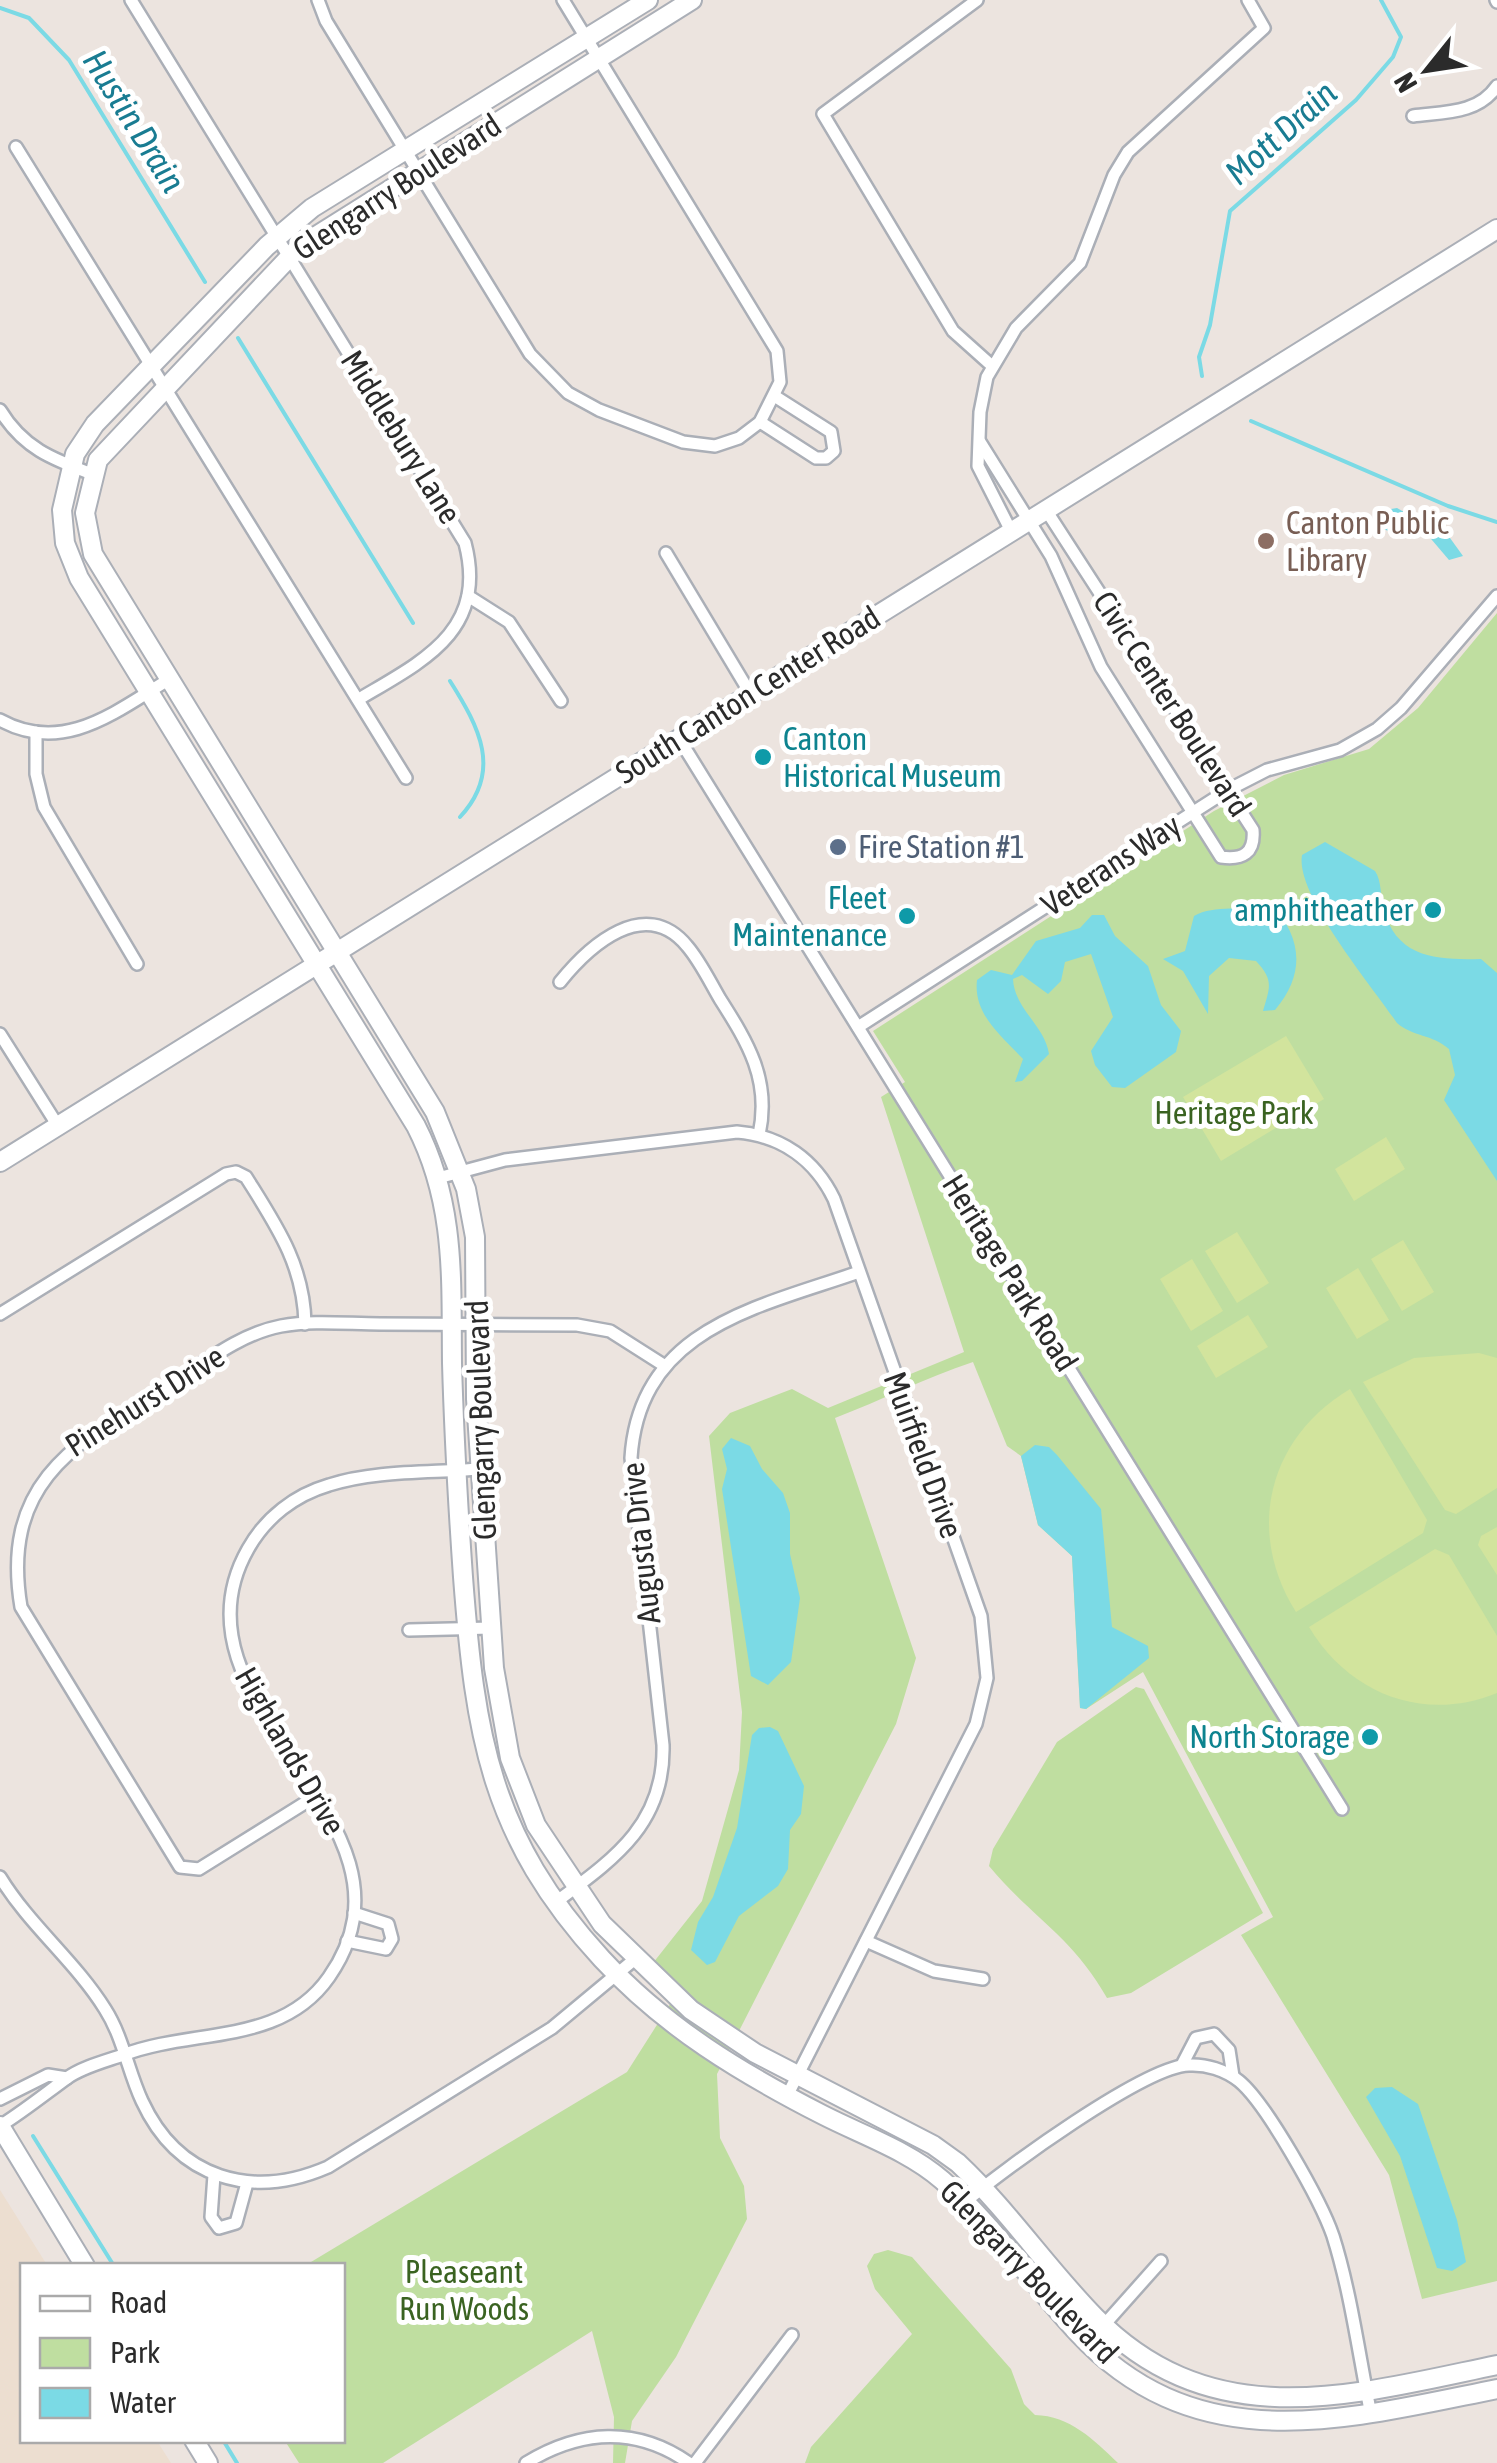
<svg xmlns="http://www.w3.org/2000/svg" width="1497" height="2463" font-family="'Asap Condensed',sans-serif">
	<rect width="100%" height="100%" fill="#ece4df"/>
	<polygon fill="#ecded0" points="0,2190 47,2265 22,2266 22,2440 157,2441 171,2463 0,2463"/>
	<g fill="#bfdea0">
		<path d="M 1497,613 L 1497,2281 L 1422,2299 L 1389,2175 L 1241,1935 L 1273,1917 L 1143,1672 L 1086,1709 L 1080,1708 L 1072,1556 L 1038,1525 L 1021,1456 L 1007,1446 L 973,1362 C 925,1378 882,1400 835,1418 L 916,1658 L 896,1724 L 717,2074 L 720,2138 L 744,2186 L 747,2219 L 676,2357 L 632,2421 L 625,2463 L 613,2463 L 614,2417 L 592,2331 L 383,2463 L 299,2463 L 285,2441 L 342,2440 L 342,2266 L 306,2265 L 627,2072 L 681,1987 L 653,1963 L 702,1901 L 739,1770 L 742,1712 L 709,1436 L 730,1413 L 792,1389 L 828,1408 L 964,1352 L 881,1097 L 905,1082 L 873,1031 L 1214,811 L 1284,775 L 1369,749 L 1418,708 Z"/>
		<path d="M 1136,1687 L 1144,1689 L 1263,1913 L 1131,1993 L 1107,1998 C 1072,1936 1031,1917 989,1866 L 993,1849 L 1057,1742 Z"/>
		<path d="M 888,2250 L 912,2257 L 1011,2369 L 1024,2404 L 1035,2415 C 1070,2416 1093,2439 1118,2463 L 805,2463 L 811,2447 L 912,2334 L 875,2289 L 867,2266 L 874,2254 Z"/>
	</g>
	<g fill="#d2e49d">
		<polygon points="1286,1036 1324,1099 1221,1161 1183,1097"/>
		<polygon points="1386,1137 1405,1169 1354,1201 1335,1169"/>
		<polygon points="1237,1232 1269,1283 1237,1303 1205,1251"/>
		<polygon points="1403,1240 1434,1292 1402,1311 1371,1259"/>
		<polygon points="1192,1259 1223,1311 1191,1331 1160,1279"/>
		<polygon points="1358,1268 1389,1320 1357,1339 1326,1288"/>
		<polygon points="1248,1315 1268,1347 1216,1378 1197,1346"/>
		<polygon points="1479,1353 1497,1358 1497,1488 1456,1514 1445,1510 1363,1382 1414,1358"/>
		<path d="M 1350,1389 L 1427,1520 L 1423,1533 L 1296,1612 C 1245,1531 1268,1438 1350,1389 Z"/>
		<polygon points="1497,1527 1497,1575 1478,1545 1481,1536"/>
		<path d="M 1435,1549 L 1449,1555 L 1497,1636 L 1497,1693 C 1424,1723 1349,1694 1309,1627 Z"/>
	</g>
	<g fill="#7bdae5">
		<polygon points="1397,508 1418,520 1419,526 1409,538 1380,528 1385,510"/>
		<polygon points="1429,526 1450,538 1463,556 1449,560 1426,533"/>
		<path d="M 1325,842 L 1375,871 C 1382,881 1380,897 1384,909 C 1396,959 1439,960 1481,959 L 1497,973 L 1497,1181 L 1444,1100 L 1455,1075 L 1449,1049 C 1432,1034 1413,1037 1397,1023 C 1373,987 1295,895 1302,855 Z"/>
		<path d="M 1271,903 C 1302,938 1306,973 1275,1010 L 1263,1011 C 1270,987 1274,980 1256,961 L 1229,958 L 1209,976 L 1208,1014 L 1183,971 L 1163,959 L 1185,951 L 1194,916 C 1215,904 1244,912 1271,903 Z"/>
		<path d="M 1092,915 L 1104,915 L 1115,936 L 1148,966 L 1161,1005 L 1181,1031 L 1176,1052 L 1125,1088 L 1112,1087 L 1095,1065 L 1091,1051 L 1113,1017 L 1091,954 L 1065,962 L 1061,981 L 1048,994 L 1022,975 L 1013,979 C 1014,1008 1045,1026 1049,1054 L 1022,1081 L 1015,1082 L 1023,1059 C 1002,1036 973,1015 977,980 L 991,970 L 1012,975 L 1036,941 L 1080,928 Z"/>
		<polygon points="731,1438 750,1446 762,1469 783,1493 790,1513 790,1554 800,1598 791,1662 768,1685 751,1676 722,1489 727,1469 722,1449"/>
		<polygon points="1035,1445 1049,1447 1057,1455 1101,1509 1112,1627 1148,1646 1149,1658 1086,1709 1080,1708 1072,1556 1038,1525 1021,1456"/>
		<polygon points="770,1727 778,1731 804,1786 801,1814 790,1830 788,1869 778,1886 739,1916 715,1962 707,1965 691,1950 698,1922 713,1897 737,1828 752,1735 759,1728"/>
		<polygon points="1392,2087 1418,2104 1457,2220 1466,2262 1452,2271 1437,2268 1400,2156 1366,2097 1375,2088"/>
	</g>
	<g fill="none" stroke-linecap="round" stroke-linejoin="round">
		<g stroke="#7bdae5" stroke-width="4">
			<polyline points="0,8 29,18 69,60 205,282"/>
			<polyline points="238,338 413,623"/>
			<polyline points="1202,376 1199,357 1210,325 1230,211 1356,100 1393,57 1401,37 1381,0"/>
			<polyline points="1251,421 1448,506 1497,522"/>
			<path d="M 450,681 C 479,727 503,771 460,817"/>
			<polyline points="33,2136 114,2266"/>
			<polyline points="223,2440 237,2463"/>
		</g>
		<g stroke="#abafb7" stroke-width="16">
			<g id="street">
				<path d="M 131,0 L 465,543 C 488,631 423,661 359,699"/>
				<polyline points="318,0 326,21 530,354 568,393 599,410 683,442 715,446 739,438 760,422 780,382 777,351 563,0"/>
				<polyline points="977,0 823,114 953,331 991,365"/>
				<polyline points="1496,0 1497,2"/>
				<path d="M 1413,116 C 1444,112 1478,114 1497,86"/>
				<polyline points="16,147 406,778"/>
				<path d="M 0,410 C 23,448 52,459 92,474"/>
				<polyline points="760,422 816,458 826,458 834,451 831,432 776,397"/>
				<path d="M 980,442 L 1051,556 L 1101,667 L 1221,857 C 1243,860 1255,853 1253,830 L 1046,510"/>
				<polyline points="1011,531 978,466 980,412 987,377 1016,328 1080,263 1114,175 1128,152 1264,28 1248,0"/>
				<polyline points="666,553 750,693"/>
				<polyline points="468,596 509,622 561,701"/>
				<path d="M 0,720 C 63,755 115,712 168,680"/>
				<polyline points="36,732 36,774 44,807 137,964"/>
				<polyline points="678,737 1342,1809"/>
				<path d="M 560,982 C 589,946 645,895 687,946 C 700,961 710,982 720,999 C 748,1043 771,1080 759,1135"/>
				<polyline points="858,1027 1228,790 1267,770 1340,750 1377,729 1401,708 1497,596"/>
				<polyline points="0,1034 58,1126"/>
				<path d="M 438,1178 L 505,1160 L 737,1132 C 782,1136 815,1160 834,1199 L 981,1616 L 987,1678 L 976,1724 L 787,2096"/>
				<path d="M 0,1314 L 226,1174 L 236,1172 L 246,1177 C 276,1225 304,1265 305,1324"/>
				<polyline points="409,1630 491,1628"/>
				<path d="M 316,1796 L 199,1869 L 180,1867 L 21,1607 C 0,1481 77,1442 168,1386 C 203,1364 239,1334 281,1326 C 313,1320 348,1324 380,1324 C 446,1324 511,1325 577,1325 L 610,1331 L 665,1366"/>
				<path d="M 0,1877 C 30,1926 75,1961 105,2009 C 123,2037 128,2071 142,2101 C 178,2179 252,2200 328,2167 L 552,2028 L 635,1959"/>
				<path d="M 556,1902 C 614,1859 665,1824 663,1745 L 631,1458 C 639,1328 759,1307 859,1272"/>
				<polyline points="347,1941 386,1949 392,1939 388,1924 354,1913"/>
				<polyline points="866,1941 934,1971 983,1979"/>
				<polyline points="1182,2065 1196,2038 1214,2034 1229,2050 1233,2076"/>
				<polyline points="0,2099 48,2075 67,2078"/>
				<path d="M 0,2126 C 24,2111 45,2094 67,2078 C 82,2067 106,2061 123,2055 C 193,2028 281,2046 329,1977 C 439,1820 158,1707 248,1549 C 266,1517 295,1495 329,1485 C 375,1470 431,1473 479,1469"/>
				<polyline points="214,2175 211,2217 219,2228 236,2223 247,2183"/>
				<path d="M 964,2203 C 1001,2171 1145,2066 1189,2065 C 1206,2064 1225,2070 1239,2081 C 1266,2103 1321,2201 1333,2236 C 1351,2293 1359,2356 1371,2415"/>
				<polyline points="1088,2343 1161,2261"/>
				<path d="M 526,2463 C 580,2430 636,2426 689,2463"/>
				<polyline points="695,2463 792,2335"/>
			</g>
		</g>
		<g stroke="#abafb7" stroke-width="22">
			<g id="secondary">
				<path d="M 648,0 L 312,208 L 267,246 L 95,424 L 75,454 L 62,510 L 65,543 L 79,578 L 416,1126 C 456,1204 451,1279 452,1363 C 454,1435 458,1505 463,1577 C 475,1735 490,1837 602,1959 C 666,2028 741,2073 823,2115 C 862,2135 909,2151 942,2180 C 993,2224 1032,2284 1078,2333 C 1198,2462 1347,2419 1497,2389"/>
				<path d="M 692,0 L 300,246 L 98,460 L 85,513 L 93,554 L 435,1112 L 466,1189 L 475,1237 L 476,1399 L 494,1668 L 510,1758 L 536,1825 L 602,1924 L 691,2010 L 755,2053 L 933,2145 L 958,2163 C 1008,2210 1047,2268 1095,2317 C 1213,2437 1352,2395 1497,2365"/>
				<polyline points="0,1162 1497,229"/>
				<polyline points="0,2126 85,2266"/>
				<polyline points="194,2440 208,2463"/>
			</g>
		</g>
		<use href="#street" stroke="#fff" stroke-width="11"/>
		<use href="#secondary" stroke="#fff" stroke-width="18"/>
	</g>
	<circle fill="#8d6e63" stroke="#fff" stroke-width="4" cx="1266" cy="541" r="10"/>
	<g fill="#0f9aa8" stroke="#fff" stroke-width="4">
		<circle cx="763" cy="757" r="10"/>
		<circle cx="1433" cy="910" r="10"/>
		<circle cx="907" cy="916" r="10"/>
		<circle cx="1370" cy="1737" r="10"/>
	</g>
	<circle fill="#5c6f8a" stroke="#fff" stroke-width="4" cx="838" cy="847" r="10"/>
	<g text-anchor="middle" stroke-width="10" stroke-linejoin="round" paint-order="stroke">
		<g font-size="32" fill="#2b2b2b" stroke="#fff">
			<text transform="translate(397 187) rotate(-33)" y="11">Glengarry Boulevard</text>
			<text transform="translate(401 437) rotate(58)" y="11">Middlebury Lane</text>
			<text transform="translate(748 695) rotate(-32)" y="11">South Canton Center Road</text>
			<text transform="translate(1172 704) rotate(57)" y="11">Civic Center Boulevard</text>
			<text transform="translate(1111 865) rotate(-33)" y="11">Veterans Way</text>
			<text transform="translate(1010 1273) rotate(58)" y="11">Heritage Park Road</text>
			<text transform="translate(145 1401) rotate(-32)" y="11">Pinehurst Drive</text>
			<text transform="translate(481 1420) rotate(-92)" y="11">Glengarry Boulevard</text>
			<text transform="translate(923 1455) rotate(70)" y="11">Muirfield Drive</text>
			<text transform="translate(641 1543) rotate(-96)" y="11">Augusta Drive</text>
			<text transform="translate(290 1751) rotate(60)" y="11">Highlands Drive</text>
			<text transform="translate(1029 2272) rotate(46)" y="11">Glengarry Boulevard</text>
		</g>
		<g font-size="32" fill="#785e54" stroke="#fff" text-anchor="start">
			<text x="1286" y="534">Canton Public<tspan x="1286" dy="37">Library</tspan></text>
		</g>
		<g font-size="32" fill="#0d838f" stroke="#fff" text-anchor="end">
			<text x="783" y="750" text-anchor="start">Canton<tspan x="783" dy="37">Historical Museum</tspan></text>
			<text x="887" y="909">Fleet<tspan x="887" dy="37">Maintenance</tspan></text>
			<text x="1413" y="921">amphitheather</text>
			<text x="1350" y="1748">North Storage</text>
		</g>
		<g font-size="32" fill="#4e5e75" stroke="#fff" text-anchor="start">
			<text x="858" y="858">Fire Station #1</text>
		</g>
		<g font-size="32" fill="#3a6321" stroke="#fff">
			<text x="1234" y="1124">Heritage Park</text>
			<text x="464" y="2283">Pleaseant<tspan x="464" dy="37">Run Woods</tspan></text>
		</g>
		<g font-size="35" font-style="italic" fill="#197c92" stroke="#fff">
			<text transform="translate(134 121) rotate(58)" y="12">Hustin Drain</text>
			<text transform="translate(1281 133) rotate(-42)" y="12">Mott Drain</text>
		</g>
	</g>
	<rect x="20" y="2263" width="325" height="180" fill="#ffffff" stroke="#aaaaaa" stroke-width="2.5"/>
	<rect x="40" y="2296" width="50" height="15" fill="#ffffff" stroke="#aaaaaa" stroke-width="2.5"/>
	<text x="110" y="2313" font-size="30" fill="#2b2b2b">Road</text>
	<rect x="40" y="2338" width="50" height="30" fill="#bfdea0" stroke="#aaaaaa" stroke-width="2.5"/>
	<text x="110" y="2363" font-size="30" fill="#2b2b2b">Park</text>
	<rect x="40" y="2388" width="50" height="30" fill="#7bdae5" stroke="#aaaaaa" stroke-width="2.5"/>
	<text x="110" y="2413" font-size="30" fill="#2b2b2b">Water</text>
	<g transform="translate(1427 70) rotate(240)" stroke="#ffffff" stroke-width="8" paint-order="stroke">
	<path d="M0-8L18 38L0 25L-18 38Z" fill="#2b2b2b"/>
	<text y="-15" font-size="28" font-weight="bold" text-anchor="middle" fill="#2b2b2b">N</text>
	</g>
</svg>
